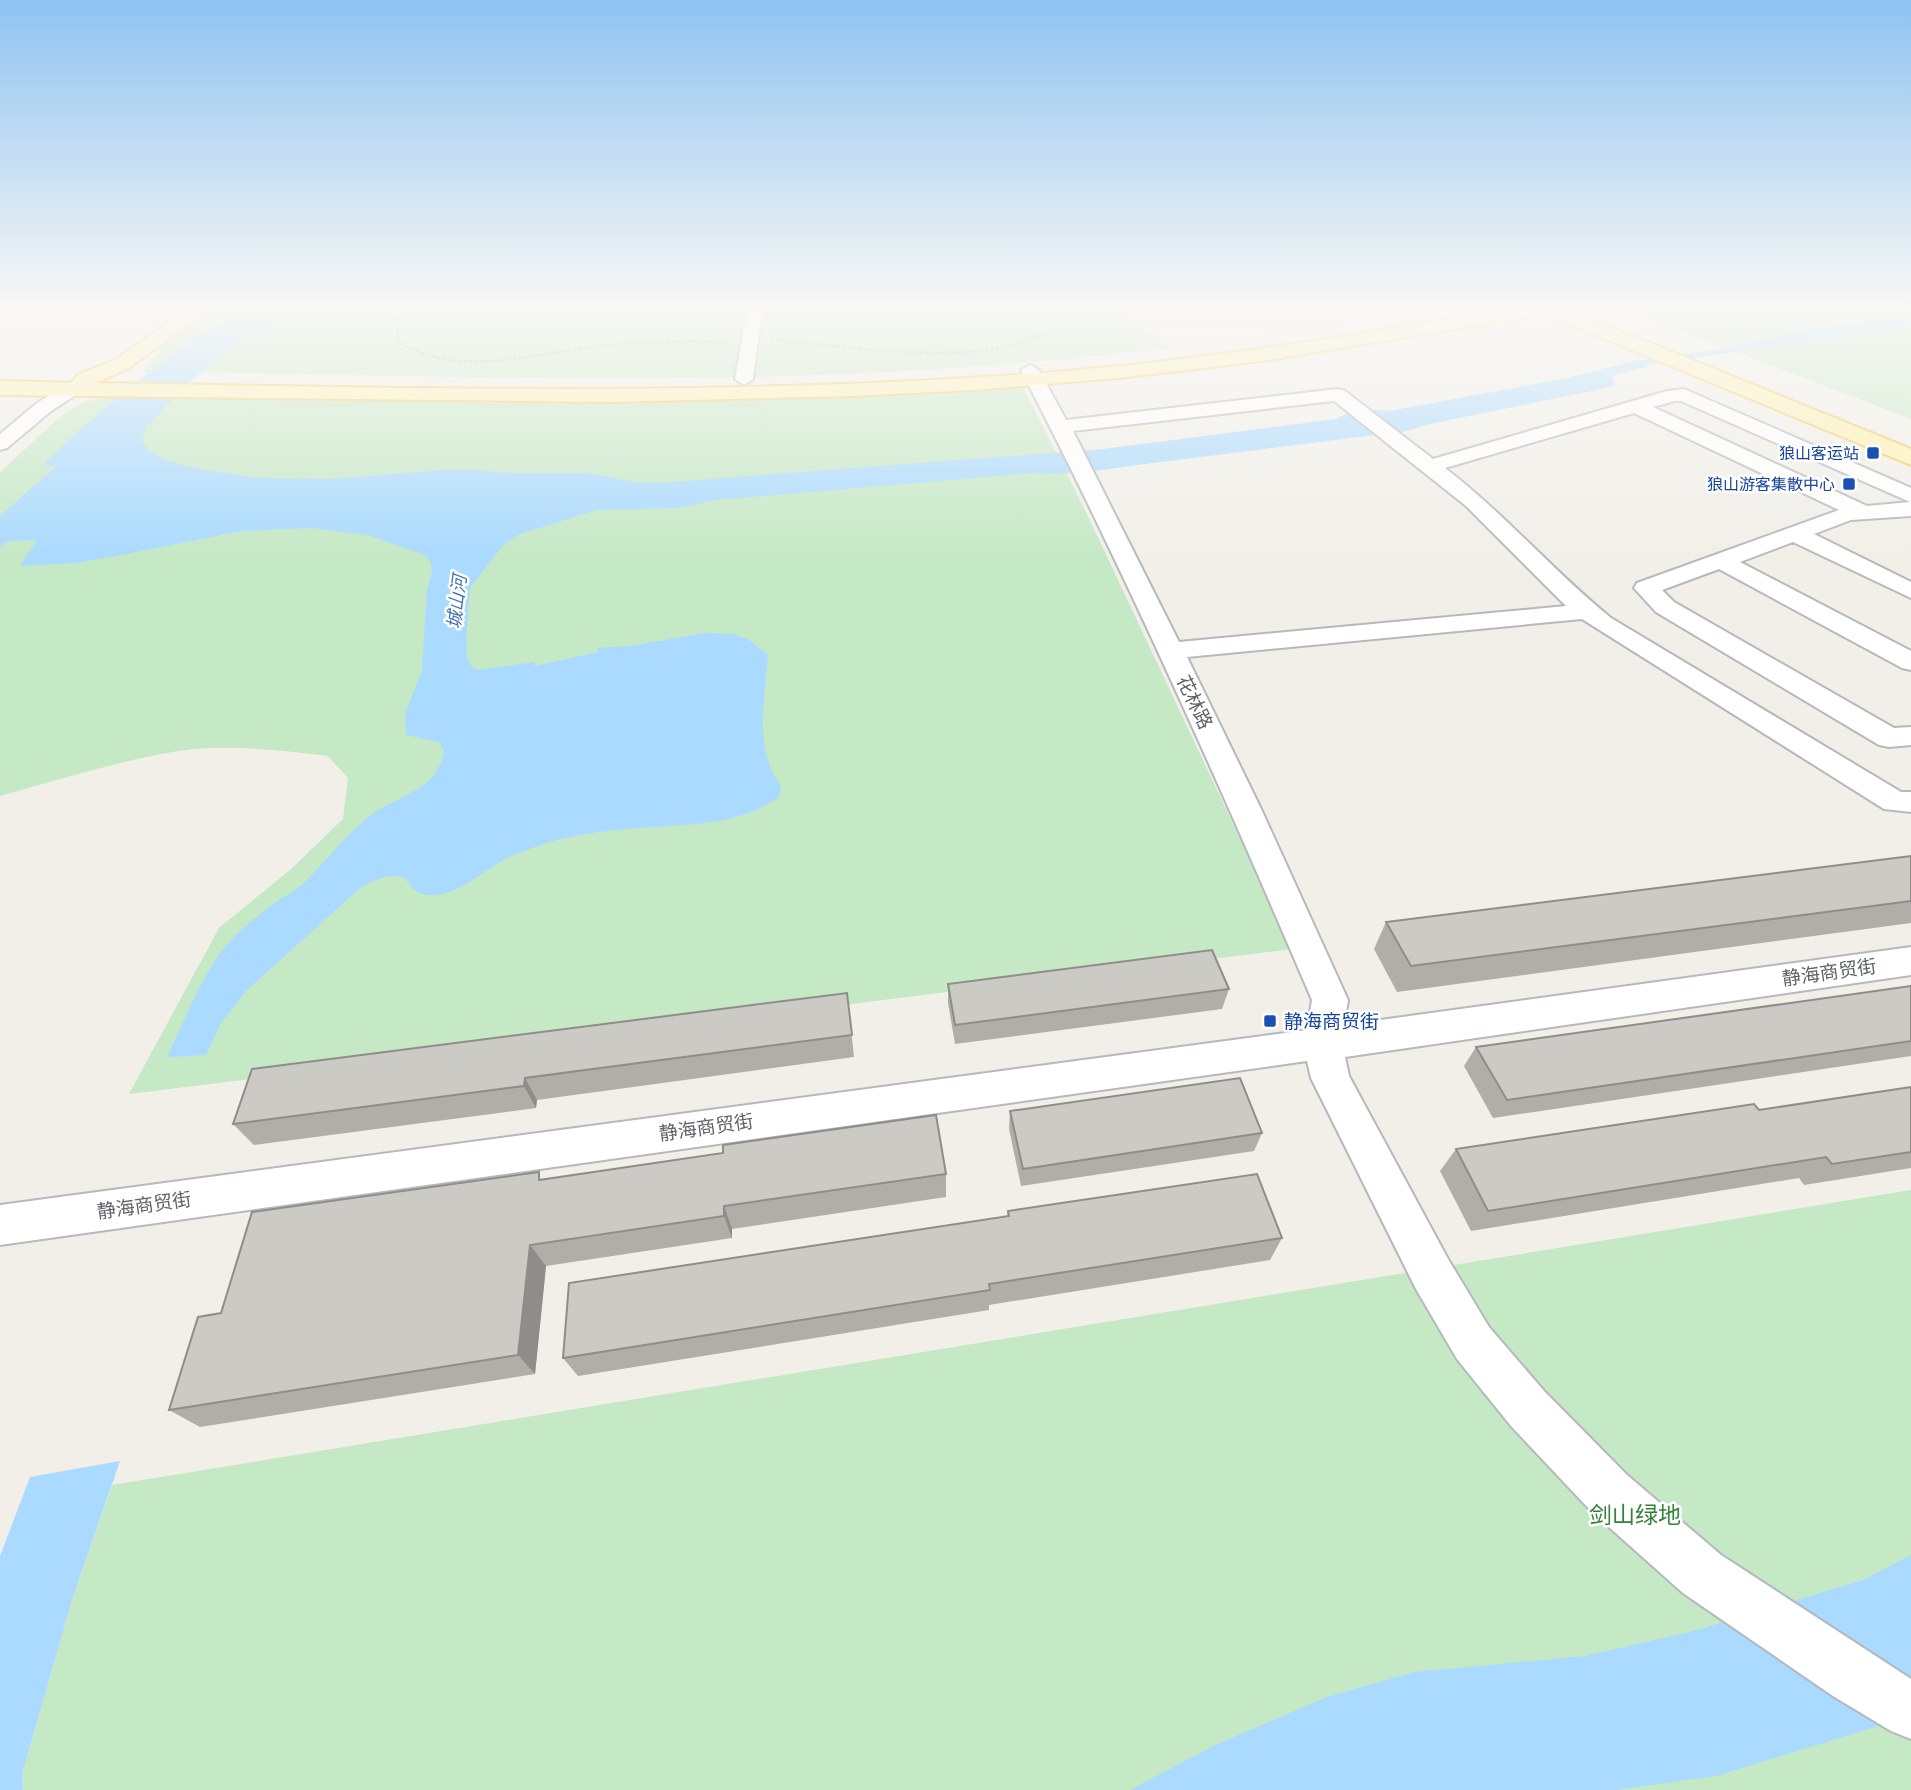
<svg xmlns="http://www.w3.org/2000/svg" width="1911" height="1790" font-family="Ubuntu,'Noto Sans SC',sans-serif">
	<rect width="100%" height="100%" fill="#f1efe8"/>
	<polygon fill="#fce8e6" points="1116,308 1389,308 1405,315 1171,348"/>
	<g fill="#c5e8c5">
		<path d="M 222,308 L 1116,308 L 1171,348 C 1009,367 844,377 681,378 C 501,380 321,373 142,372 L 169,340 Z"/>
		<polygon points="1622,308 1911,308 1911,419"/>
		<path d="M 1023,387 L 1084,508 L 1292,949 L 129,1094 L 219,928 L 291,869 L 343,819 L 348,778 L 328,756 C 279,750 227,744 178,751 C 117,761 59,780 0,796 L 0,472 L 62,415 L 84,402 L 110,396 L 523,403 L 790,399 Z"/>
		<polygon points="1911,1190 1911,1790 23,1790 22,1774 73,1597 112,1485"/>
	</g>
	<g fill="#aadaff">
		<path d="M 247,308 L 300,308 L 293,315 L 288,315 L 266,335 L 245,337 L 185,386 L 147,426 L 142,438 L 147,450 L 165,460 L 189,467 L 255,478 L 332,479 L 458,469 L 509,473 L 586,473 L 636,482 L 657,483 L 1103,449 L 1336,419 C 1351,409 1372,409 1389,411 L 1568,378 L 1635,361 L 1726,348 L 1804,330 L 1911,316 L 1911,326 L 1646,365 L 1647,367 L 1615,375 L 1612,379 L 1616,386 L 1430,424 L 1407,431 L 1129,466 C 1096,471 1067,476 1034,473 L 717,500 L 678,508 L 597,510 L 520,534 L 504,544 L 470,588 L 466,638 L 467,658 L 472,667 L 478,670 L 534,662 L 535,666 L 598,652 L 597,648 L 630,646 L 705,633 L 732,634 L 748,639 L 768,655 C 765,700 753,748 781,786 L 779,797 C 743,823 699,824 656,827 C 621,829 584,832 550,842 C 535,847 519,852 505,859 C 482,872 455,898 428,895 C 416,894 410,885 404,877 C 385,874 374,880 359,889 L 246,991 L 221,1023 L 206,1055 L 167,1057 C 183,1024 202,975 225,947 C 236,933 254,919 268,908 C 279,899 293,893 304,883 C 325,862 344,837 367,818 C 395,795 437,793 444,751 L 439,742 L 406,735 L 405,714 L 422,670 L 427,590 L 432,573 L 431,562 L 423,554 L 367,535 L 311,528 L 242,531 L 116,556 L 75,563 L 20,566 L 37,540 L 8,541 L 0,547 L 0,516 L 56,466 L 43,465 L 78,431 L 149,372 L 200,334 L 212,330 Z"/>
		<polygon points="120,1461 73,1597 22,1774 23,1790 0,1790 0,1556 30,1477"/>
		<polygon points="1911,1555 1911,1699 1875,1727 1716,1776 1616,1790 1130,1790 1215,1745 1327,1697 1414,1672 1585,1656 1694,1631 1863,1580"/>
	</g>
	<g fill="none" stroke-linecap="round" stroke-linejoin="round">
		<g stroke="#b5b8bc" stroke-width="4">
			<g id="minor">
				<polygon points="751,308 767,308 760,326 753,379 744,385 735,379 744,326"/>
				<path d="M 1030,365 L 1039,370 L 1066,420 L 1338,389 L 1345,391 L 1433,459 L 1667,391 L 1684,389 L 1911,488 L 1911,516 L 1851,520 L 1814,534 L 1911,582 L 1911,598 L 1793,542 L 1740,562 L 1911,651 L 1911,670 L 1902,668 L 1719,569 L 1662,590 L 1674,602 L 1894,728 L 1911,727 L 1911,745 L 1889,747 L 1879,745 L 1656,612 L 1634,588 L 1637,583 L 1839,510 L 1634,413 L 1445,468 C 1505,514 1553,571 1611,618 L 1901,792 L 1911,792 L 1911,812 L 1884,809 L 1582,619 L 1187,657 L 1262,811 L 1348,1000 L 1344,1025 L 1911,947 L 1911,975 L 1345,1057 L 1349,1076 L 1448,1259 L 1489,1327 L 1545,1392 L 1627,1475 L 1721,1555 L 1911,1679 L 1911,1739 L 1891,1731 L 1833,1696 L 1683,1593 L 1591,1511 L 1511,1426 L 1457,1359 L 1416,1289 L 1311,1078 L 1307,1061 L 0,1245 L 0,1205 L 1307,1030 L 1312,1000 C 1221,787 1127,576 1021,370 ZM 1334,401 L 1466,506 L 1566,606 L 1179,642 L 1073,431 ZM 1675,401 L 1681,401 L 1910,502 L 1867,506 L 1653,407 Z"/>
				<polygon points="85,374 94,380 92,384 51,411 7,448 0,450 0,434 37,403"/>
			</g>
		</g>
		<g stroke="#f2c960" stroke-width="4">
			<path id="major" d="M 189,308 L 211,308 L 129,368 L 96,383 C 411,388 728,397 1043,373 C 1144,365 1245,352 1345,336 C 1418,325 1490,308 1564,308 L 1911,449 L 1911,465 L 1545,314 L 1262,361 L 1118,378 L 974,390 L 852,396 L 609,402 L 0,395 L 0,381 L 76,383 L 74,380 L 77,375 L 115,360 Z"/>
		</g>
		<g stroke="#9cc7a9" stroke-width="2.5" stroke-dasharray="3.5 2" stroke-linecap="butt">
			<path d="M 405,308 L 397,323 L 398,341 C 459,381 540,351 608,345 C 648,341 690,341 731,341"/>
			<path d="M 771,340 C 849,345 965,368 1037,337 C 1047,333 1056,326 1065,321 L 1068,308"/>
		</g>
		<use href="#minor" fill="#fff" fill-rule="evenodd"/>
		<use href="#major" fill="#fff2af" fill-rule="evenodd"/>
	</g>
	<g fill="#afaea9">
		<polygon points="1911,856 1911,923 1397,992 1374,949 1386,922"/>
		<polygon points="948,984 1229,989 1222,1009 955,1044 948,1003"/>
		<polygon points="1911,986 1911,1056 1493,1118 1464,1066 1476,1047"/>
		<polygon points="847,993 854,1057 537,1100 536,1108 254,1145 233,1124"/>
		<polygon points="1911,1087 1911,1168 1804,1185 1799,1178 1471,1231 1440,1171 1456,1149 1759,1110"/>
		<polygon points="1010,1111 1262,1133 1254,1151 1021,1186 1009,1129"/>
		<polygon points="946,1174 946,1197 732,1229 732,1238 546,1266 535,1374 200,1427 169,1410 221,1313 544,1179"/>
		<polygon points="1008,1211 1282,1238 1270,1260 989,1305 989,1310 578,1376 563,1358 1007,1217"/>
	</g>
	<g fill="#8f8d8a">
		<polygon points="525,1078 537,1100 536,1108 524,1086"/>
		<polygon points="724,1206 732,1229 732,1238 724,1216"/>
		<polygon points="530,1245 546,1266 535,1374 518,1355"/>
	</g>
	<g fill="#cccac5" stroke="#8f8d8a" stroke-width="2">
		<polygon points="1911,856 1911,901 1411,966 1386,922"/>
		<polygon points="1212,950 1229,989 955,1025 948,984"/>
		<polygon points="1911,986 1911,1041 1507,1100 1476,1047"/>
		<polygon points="847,993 852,1035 525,1078 524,1086 233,1124 252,1069"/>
		<polygon points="1240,1078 1262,1133 1023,1169 1010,1111"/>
		<polygon points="1911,1087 1911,1152 1832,1164 1826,1157 1488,1211 1456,1149 1754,1104 1759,1110"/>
		<polygon points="936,1115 946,1174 724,1206 724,1216 530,1245 518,1355 169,1410 198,1317 221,1313 252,1212 539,1172 539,1180 723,1153 723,1145"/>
		<polygon points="1257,1174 1282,1238 989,1284 990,1290 563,1358 569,1283 1009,1216 1008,1211"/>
	</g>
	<linearGradient id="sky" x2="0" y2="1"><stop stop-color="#8fc3f1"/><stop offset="0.55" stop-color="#f9f8f5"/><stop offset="1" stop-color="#f9f8f5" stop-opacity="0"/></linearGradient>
	<rect width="1911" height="558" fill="url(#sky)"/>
	<g fill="#1a4fb4" stroke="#fff" stroke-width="2.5">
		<rect x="1866" y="446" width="14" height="14" rx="3.5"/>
		<rect x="1842" y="477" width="14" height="14" rx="3.5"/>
		<rect x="1263" y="1014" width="14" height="14" rx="3.5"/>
	</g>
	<g text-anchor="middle" stroke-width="5" stroke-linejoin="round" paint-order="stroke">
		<g font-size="16" fill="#164399" stroke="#fff" text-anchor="end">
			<text x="1859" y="459">狼山客运站</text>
			<text x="1835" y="490">狼山游客集散中心</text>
		</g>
		<g font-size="18" font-style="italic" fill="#4174aa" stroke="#fff">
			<text transform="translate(457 602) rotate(-83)" y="6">城山河</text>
		</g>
		<g font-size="19" fill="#5f6368" stroke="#fff">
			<text transform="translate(1195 702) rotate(64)" y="7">花林路</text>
			<text transform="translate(1829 972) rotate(-8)" y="7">静海商贸街</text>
			<text transform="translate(706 1127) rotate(-8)" y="7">静海商贸街</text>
			<text transform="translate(144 1205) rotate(-8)" y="7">静海商贸街</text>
		</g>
		<g font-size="19" fill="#164399" stroke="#fff" text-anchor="start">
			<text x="1284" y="1028">静海商贸街</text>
		</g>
		<g font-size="23" fill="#348238" stroke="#fff">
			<text x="1635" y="1523">剑山绿地</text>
		</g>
	</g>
</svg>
